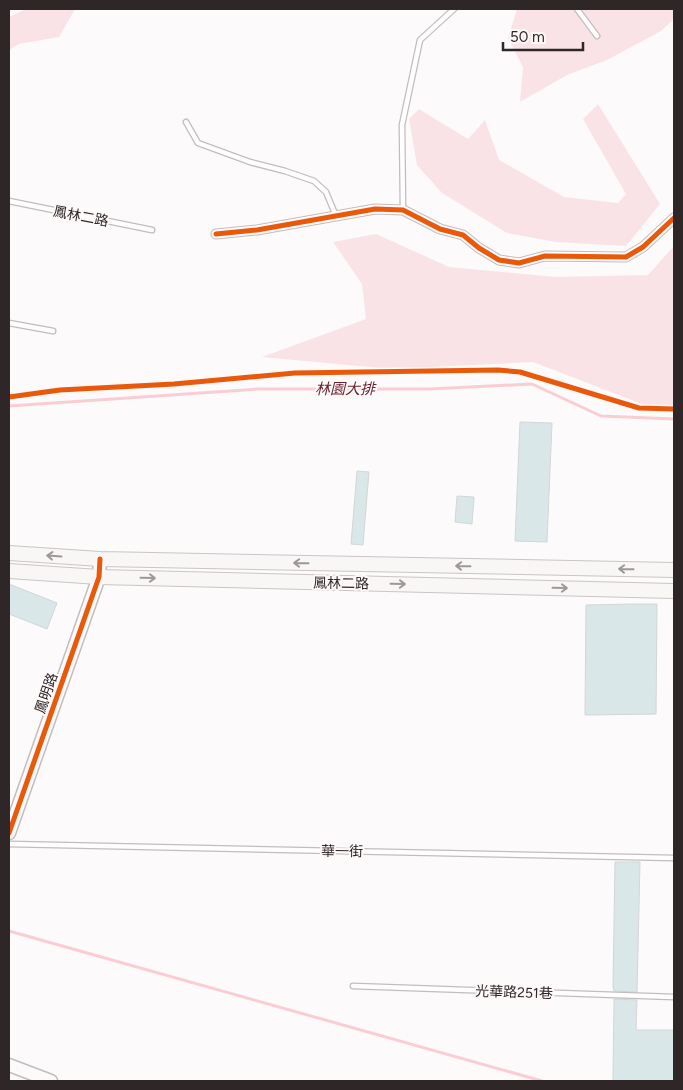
<svg xmlns="http://www.w3.org/2000/svg" width="683" height="1090" font-family="Figtree,'Noto Sans TC',sans-serif">
	<rect width="100%" height="100%" fill="#fcfafa"/>
	<g fill="#fae3e6">
		<polygon points="26,9 75,9 59,37 19,44 9,50 9,17"/>
		<polygon points="517,9 674,9 674,19 661,31 607,60 567,75 520,102 523,67 508,38"/>
		<polygon points="598,104 660,204 626,246 556,242 507,233 442,193 417,165 409,119 419,109 468,139 485,120 499,160 564,197 618,203 626,194 583,119"/>
		<polygon points="376,234 449,267 556,277 648,275 674,246 674,405 647,406 533,362 391,369 262,357 366,319 362,284 333,242"/>
	</g>
	<g fill="none" stroke-linecap="round" stroke-linejoin="round">
		<g stroke="#facdd4" stroke-width="3">
			<polyline points="9,406 259,389 429,389 532,384 601,416 674,419"/>
			<polyline points="9,931 542,1081"/>
		</g>
	</g>
	<g fill="#d9e7e8" stroke="#d3d6d7">
		<polygon points="520,422 552,423 547,542 515,541"/>
		<polygon points="357,471 369,472 363,545 351,544"/>
		<polygon points="457,496 474,497 472,524 455,522"/>
		<polygon points="9,584 57,603 47,629 9,614"/>
		<polygon points="636,604 657,604 656,714 585,715 586,605"/>
		<polygon points="615,862 640,862 637,992 614,991 613,986"/>
		<polygon points="614,999 637,1000 636,1030 674,1030 674,1081 613,1081"/>
	</g>
	<g fill="none" stroke-linecap="round" stroke-linejoin="round">
		<g stroke="#c2bdbe" stroke-width="7">
			<g id="lane">
				<polyline points="577,9 597,36"/>
				<polyline points="186,122 198,143 250,162 285,171 314,181 326,192 336,216"/>
				<polyline points="9,201 152,230"/>
				<polyline points="403,210 402,125 420,40 454,9"/>
				<polyline points="9,323 53,331"/>
				<polyline points="9,844 674,858"/>
				<polyline points="353,986 674,997"/>
			</g>
		</g>
		<g stroke="#c2bdbe" stroke-width="11">
			<polyline id="street" points="216,234 257,230 375,209 403,210 440,229 463,235 479,248 499,260 519,263 545,256 626,257 643,247 674,218"/>
		</g>
		<g stroke="#c2bdbe" stroke-width="15">
			<g id="secondary">
				<polyline points="9,833 99,577 100,559"/>
				<polyline points="9,1065 51,1081"/>
			</g>
		</g>
		<g stroke="#ccc4c5" stroke-width="16">
			<g id="primary">
				<polyline points="9,553 100,559 674,570"/>
				<polyline points="9,571 99,577 674,591"/>
			</g>
		</g>
		<use href="#lane" stroke="#fffefe" stroke-width="4.5"/>
		<use href="#street" stroke="#fffefe" stroke-width="9"/>
		<use href="#secondary" stroke="#fcfafa" stroke-width="12"/>
		<use href="#primary" stroke="#f9f6f6" stroke-width="14"/>
		<g stroke="#fdf9f9" stroke-width="8">
			<g id="cycleway">
				<polyline points="216,234 257,230 375,209 403,210 440,229 463,235 479,248 499,260 519,263 545,256 626,257 643,247 674,218"/>
				<polyline points="9,397 60,390 174,384 295,373 498,370 520,372 639,408 674,409"/>
				<polyline points="9,833 99,577 100,559"/>
			</g>
		</g>
		<use href="#cycleway" stroke="#e8590c" stroke-width="5"/>
	</g>
	<defs><path id="oneway-shaft" d="M-6 0H5M1.5-3L5.5 0L1.5 3" fill="none" stroke-width="1.6" stroke-linecap="round" stroke-linejoin="round" transform="scale(1.25)"/></defs>
	<g stroke="#9e9899">
		<use href="#oneway-shaft" transform="translate(54 556) rotate(-176)"/>
		<use href="#oneway-shaft" transform="translate(301 563) rotate(-179)"/>
		<use href="#oneway-shaft" transform="translate(463 566) rotate(-179)"/>
		<use href="#oneway-shaft" transform="translate(626 569) rotate(-179)"/>
		<use href="#oneway-shaft" transform="translate(148 578) rotate(1)"/>
		<use href="#oneway-shaft" transform="translate(398 584) rotate(1)"/>
		<use href="#oneway-shaft" transform="translate(560 588) rotate(1)"/>
	</g>
	<g text-anchor="middle" stroke-width="4" stroke-linejoin="round" paint-order="stroke">
		<g font-size="14" fill="#2f2627" stroke="#fdf9f9">
			<text transform="translate(81 216) rotate(11)" y="5">鳳林二路</text>
			<text transform="translate(341 583) rotate(1)" y="5">鳳林二路</text>
			<text transform="translate(46 693) rotate(-71)" y="5">鳳明路</text>
			<text transform="translate(342 851) rotate(1)" y="5">華一街</text>
			<text transform="translate(514 992) rotate(2)" y="5">光華路251巷</text>
		</g>
		<g font-size="15" font-style="italic" fill="#6a2233" stroke="#fdf9f9">
			<text x="345" y="394">林園大排</text>
		</g>
	</g>
	<rect width="683" height="1090" fill="none" stroke="#2f2627" stroke-width="20"/>
	<path d="M503 42v8h80v-8" fill="none" stroke="#2f2627" stroke-width="2.5"/>
	<text x="510" y="42" font-size="15" fill="#2f2627" stroke="#fdf9f9" stroke-width="4" paint-order="stroke">50 m</text>
</svg>
